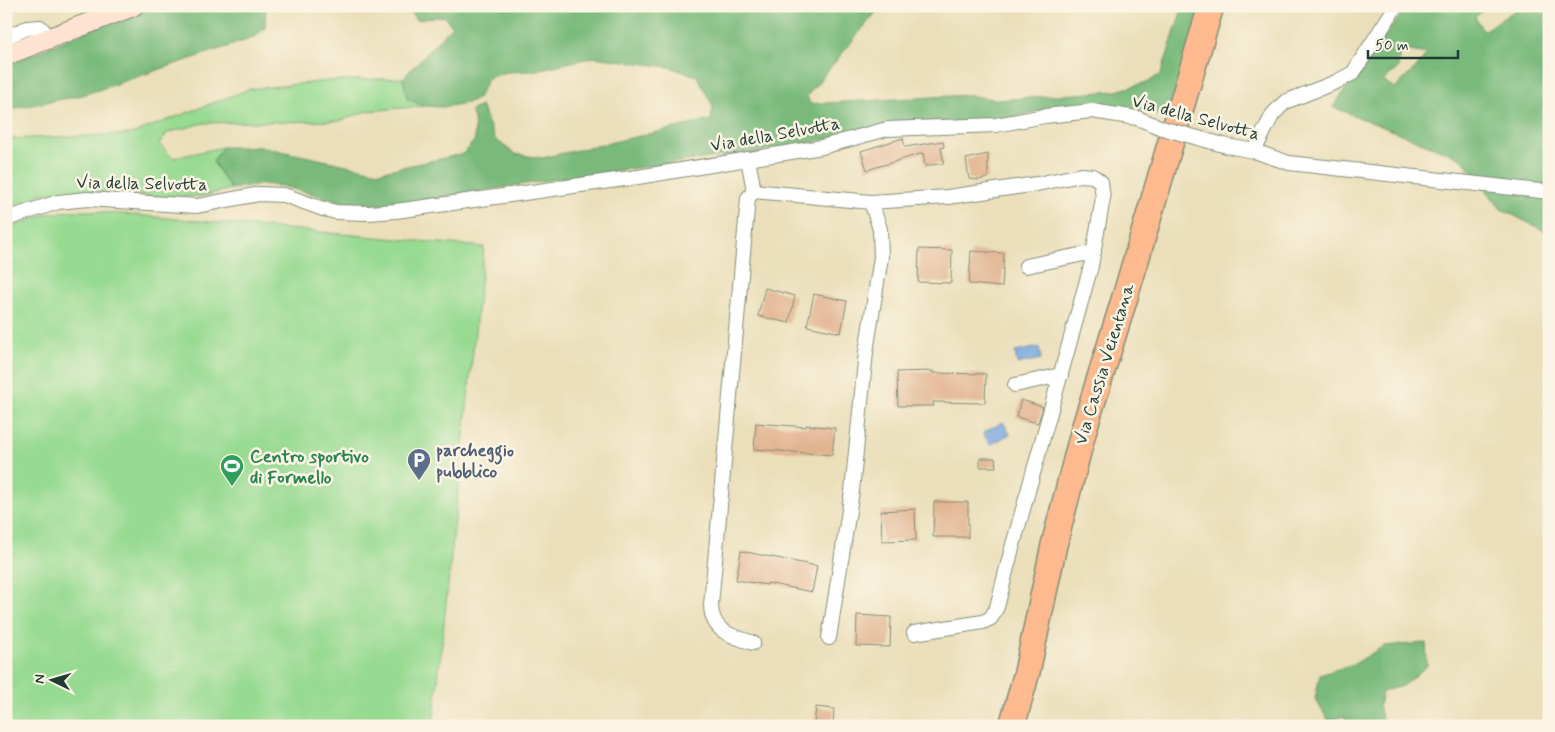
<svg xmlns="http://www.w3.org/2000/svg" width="1555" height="732" font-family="Mynerve,sans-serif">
	<rect width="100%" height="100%" fill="#fcf5e5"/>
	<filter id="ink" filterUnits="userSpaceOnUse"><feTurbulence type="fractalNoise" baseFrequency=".02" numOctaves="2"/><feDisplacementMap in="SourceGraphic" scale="10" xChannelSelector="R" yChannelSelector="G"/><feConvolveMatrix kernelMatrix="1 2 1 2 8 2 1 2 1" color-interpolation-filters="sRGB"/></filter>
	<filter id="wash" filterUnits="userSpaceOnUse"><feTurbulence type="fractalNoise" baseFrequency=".0096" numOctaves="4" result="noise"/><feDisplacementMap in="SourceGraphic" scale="20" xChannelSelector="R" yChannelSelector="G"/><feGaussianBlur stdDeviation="1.12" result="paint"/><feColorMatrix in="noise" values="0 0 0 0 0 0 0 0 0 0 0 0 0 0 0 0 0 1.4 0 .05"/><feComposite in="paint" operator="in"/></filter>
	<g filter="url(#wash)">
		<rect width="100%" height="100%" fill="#eadfba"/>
		<g fill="#97da91" stroke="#5b8c62">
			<polygon points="403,78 407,98 425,106 367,111 340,121 203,123 167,133 159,144 173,158 223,147 213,162 231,189 203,196 162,197 78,191 42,194 6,211 6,139 131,134 250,89 328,81"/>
			<polygon points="70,211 90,211 484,247 433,726 6,726 6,229 46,214"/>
		</g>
		<g fill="#79ba7b" stroke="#4c7c58" fill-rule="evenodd">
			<polygon points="151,6 266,6 265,28 253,38 83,95 6,110 6,66 86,31"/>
			<polygon points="407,6 881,6 807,96 810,104 968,95 997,100 1116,91 1148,82 1161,74 1183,6 1204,6 1173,120 1144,111 1090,106 1051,108 1000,121 821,140 794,146 556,179 374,208 355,205 282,186 262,184 231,189 213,161 223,147 262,147 379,172 463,154 475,140 474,118 470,111 481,106 495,139 515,154 542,158 711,120 713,106 697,76 669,67 594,57 532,71 507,72 488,78 478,98 467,103 443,107 425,106 407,99 403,78 452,26 444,16 416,20"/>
			<path d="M 1408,6 L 1487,6 L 1475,17 L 1483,31 L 1516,10 L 1518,6 L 1549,6 L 1549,233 L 1501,209 L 1461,158 L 1333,107 L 1354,77 ZM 1400,49 L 1427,54 L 1417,67 L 1395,88 L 1383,81 L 1398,68 Z"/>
			<polygon points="1426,643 1427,666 1402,686 1382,692 1379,706 1384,726 1349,726 1344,716 1329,721 1315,699 1320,675 1356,663 1384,646"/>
		</g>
		<g fill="#75a4de" stroke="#4a7089">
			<polygon points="1039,347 1041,359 1017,364 1015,352"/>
			<polygon points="1003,422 1010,434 990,445 983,433"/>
		</g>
		<g id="blocks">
			<g fill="#e1b490">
				<polygon points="903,138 905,147 943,141 944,147 941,148 944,163 925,166 923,153 867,170 861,151"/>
				<polygon points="988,154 988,178 979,180 969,179 966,159"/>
				<polygon points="919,249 952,250 951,283 918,282"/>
				<polygon points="971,251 1004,253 1002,287 969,284"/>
				<polygon points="765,288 795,296 789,323 758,316"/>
				<polygon points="814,294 847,301 841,333 807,326"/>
				<polygon points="933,371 933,373 986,374 985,403 933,402 934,406 898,406 897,372"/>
				<polygon points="1021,400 1043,407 1038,423 1016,417"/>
				<polygon points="756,423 806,427 806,425 835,428 832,455 754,449"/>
				<polygon points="980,458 995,458 996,467 980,467"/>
				<polygon points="934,502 968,502 968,537 933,537"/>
				<polygon points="915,509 916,540 882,541 881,511"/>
				<polygon points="741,551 817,566 812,592 767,583 767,585 736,580"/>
				<polygon points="857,615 891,617 890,647 856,646"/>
				<polygon points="816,707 834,709 833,726 814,726"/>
			</g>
		</g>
	</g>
	<g filter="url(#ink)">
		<use href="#blocks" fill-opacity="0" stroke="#848e77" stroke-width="1"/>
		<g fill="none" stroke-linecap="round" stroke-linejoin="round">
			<g stroke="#848e77" stroke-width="16">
				<g id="street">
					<polyline points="6,37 27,28 40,27 45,32 47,39"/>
					<polyline points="1227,146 1254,151 1289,163 1549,192"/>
					<polyline points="1254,151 1273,114 1285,102 1336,82 1353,73 1396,6"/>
					<path d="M 748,159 L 754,191 L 748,198 L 711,605 C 712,633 731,635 753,643"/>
					<polyline points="754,191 871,202 948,197 1037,184 1081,175 1093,176 1101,182 1103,198 1091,266 1011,552 997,607 991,618 983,622 914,633"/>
					<polyline points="6,219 58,202 87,199 197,206 259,194 284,195 323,209 336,212 368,213 396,211 638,177 822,147 887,129 996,125 1045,116 1092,111 1137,118 1162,128"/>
					<polyline points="1026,266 1094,252"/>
					<polyline points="1015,385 1061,375"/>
					<polyline points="829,638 852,491 866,352 881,257 880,229 871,202"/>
				</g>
			</g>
			<g stroke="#848e77" stroke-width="22">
				<polyline id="secondary" points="6,55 133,6"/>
			</g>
			<g stroke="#848e77" stroke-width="28">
				<polyline id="highway" points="1012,726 1027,672 1054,545 1084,429 1125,297 1211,6"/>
			</g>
			<use href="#street" stroke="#fff" stroke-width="14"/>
			<use href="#secondary" stroke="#fee3d2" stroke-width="20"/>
			<use href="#highway" stroke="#fcba8e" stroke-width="25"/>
			<g stroke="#848e77" stroke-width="16" stroke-linecap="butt">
				<polyline id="street-bridge" points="1162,128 1227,146"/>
			</g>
			<use href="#street-bridge" stroke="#fff" stroke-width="14"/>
		</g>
	</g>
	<defs>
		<g id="parking-pin" transform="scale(1.25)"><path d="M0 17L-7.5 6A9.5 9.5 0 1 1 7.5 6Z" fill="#5c6f8a" stroke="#fcf5e5"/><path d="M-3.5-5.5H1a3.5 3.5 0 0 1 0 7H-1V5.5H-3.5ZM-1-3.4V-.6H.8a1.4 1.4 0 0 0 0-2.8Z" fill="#fff"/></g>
		<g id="stadium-pin" transform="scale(1.25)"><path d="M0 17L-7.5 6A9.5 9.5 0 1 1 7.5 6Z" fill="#2e9e5b" stroke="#fcf5e5"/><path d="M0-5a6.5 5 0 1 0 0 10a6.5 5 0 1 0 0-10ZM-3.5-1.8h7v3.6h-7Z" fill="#fff"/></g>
	</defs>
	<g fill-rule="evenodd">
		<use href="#parking-pin" x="419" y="460"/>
		<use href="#stadium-pin" x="232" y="466"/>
	</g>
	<g text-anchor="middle" stroke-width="5" stroke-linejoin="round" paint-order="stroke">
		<g font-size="18" fill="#1f3d34" stroke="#fcf5e5">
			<text transform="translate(1196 117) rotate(15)" y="6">Via della Selvotta</text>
			<text transform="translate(775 134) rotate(-10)" y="6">Via della Selvotta</text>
			<text transform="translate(142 183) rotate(1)" y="6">Via della Selvotta</text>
			<text transform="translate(1104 364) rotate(-73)" y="6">Via Cassia Veientana</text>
		</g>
		<g font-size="18" font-weight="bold" fill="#4e5e75" stroke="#fcf5e5" text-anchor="start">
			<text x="436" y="456">parcheggio<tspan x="436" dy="21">pubblico</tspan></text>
		</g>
		<g font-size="18" font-weight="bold" fill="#27864d" stroke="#fcf5e5" text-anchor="start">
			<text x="250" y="462">Centro sportivo<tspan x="250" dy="21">di Formello</tspan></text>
		</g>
	</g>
	<rect width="1555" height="732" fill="none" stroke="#fcf5e5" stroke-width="25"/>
	<g transform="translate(52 680) rotate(275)" stroke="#fcf5e5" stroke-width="4" paint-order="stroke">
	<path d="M0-4L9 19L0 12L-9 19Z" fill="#1f3d34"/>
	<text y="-8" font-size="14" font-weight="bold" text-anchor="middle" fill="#1f3d34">N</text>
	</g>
	<path d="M1368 50v8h90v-8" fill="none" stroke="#1f3d34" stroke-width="2.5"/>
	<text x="1375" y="50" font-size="15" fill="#1f3d34" stroke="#fcf5e5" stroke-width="4" paint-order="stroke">50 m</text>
</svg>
